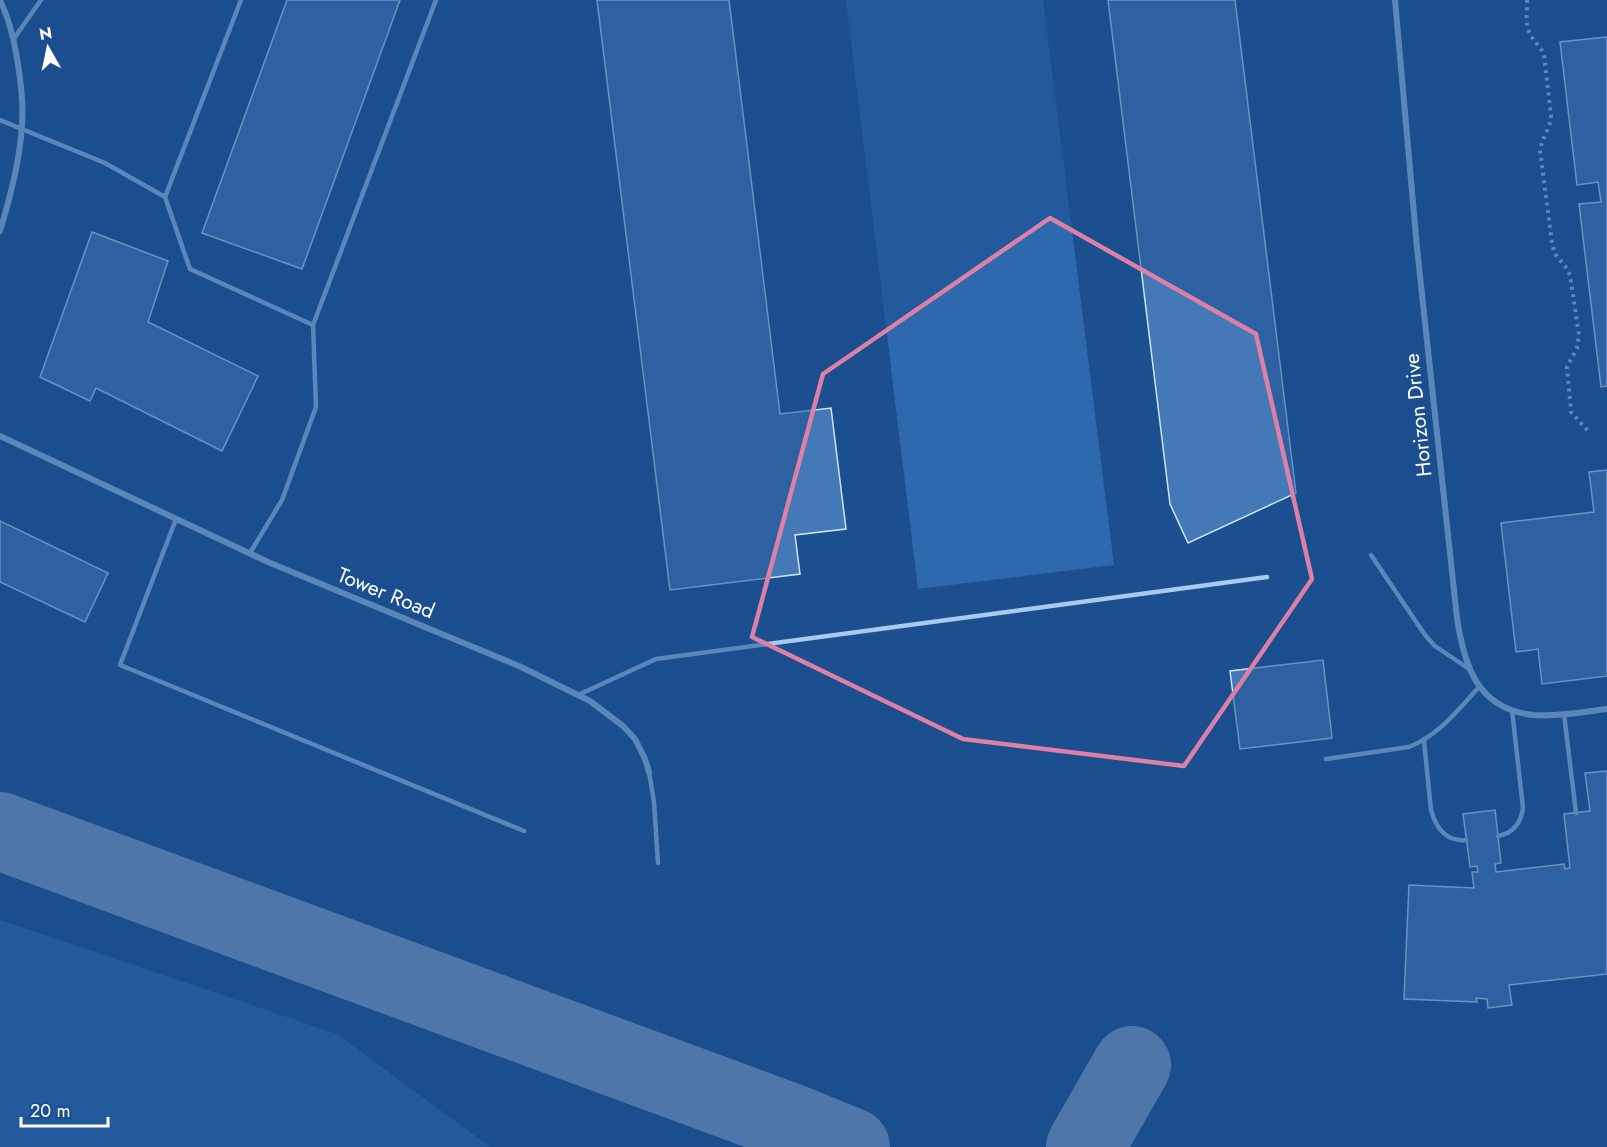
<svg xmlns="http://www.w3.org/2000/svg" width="1607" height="1147" font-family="Jost,sans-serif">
<rect width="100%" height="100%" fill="#1b4f8f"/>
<g fill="#2e69ad">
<polygon points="846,0 1043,0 1114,565 918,589"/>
<polygon points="0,920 337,1034 490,1147 0,1147"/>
</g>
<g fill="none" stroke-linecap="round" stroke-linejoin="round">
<g stroke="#8da7c7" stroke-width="78">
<polyline points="0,831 787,1121 851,1147"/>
<polyline points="1085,1147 1132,1065"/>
</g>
</g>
<g fill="#4478b7" stroke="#cfe3fa" stroke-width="1.5">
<polygon points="287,0 400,0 302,269 202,233"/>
<polygon points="597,0 729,0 780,414 831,408 846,529 795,535 800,574 670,590"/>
<polygon points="1108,0 1235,0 1296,493 1188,543 1170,504"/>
<polygon points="1607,37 1607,386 1601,387 1579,204 1601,202 1598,182 1577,185 1560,42"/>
<polygon points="92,232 168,261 148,322 258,376 222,451 96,388 90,401 40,377"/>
<polygon points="1607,470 1607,676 1542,684 1538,649 1516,652 1501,523 1594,512 1589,472"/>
<polygon points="0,521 108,573 85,622 0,582"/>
<polygon points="1323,660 1332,738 1240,749 1230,671"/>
<polygon points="1607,771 1607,974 1509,985 1512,1005 1488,1008 1487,999 1476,998 1477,1002 1404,999 1409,885 1474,888 1472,872 1478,872 1477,866 1470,867 1463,814 1495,810 1501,863 1495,864 1496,872 1564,864 1565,869 1570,868 1564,814 1590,811 1585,773"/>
</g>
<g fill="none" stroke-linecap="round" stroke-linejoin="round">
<path stroke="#a9c9ee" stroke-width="4" stroke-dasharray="3 4.5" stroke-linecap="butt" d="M1527 0C1527 11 1525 25 1530 34 1534 42 1541 47 1544 55L1551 115C1551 128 1542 137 1540 150L1552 243 1555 254 1565 266 1570 275 1579 335 1577 348 1567 367 1571 412 1589 432"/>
<g stroke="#a9c9ee" stroke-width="4.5">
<polyline points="13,40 41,0"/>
<polyline points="0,120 105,163 165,197 190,269 313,325 316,407 282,500 250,553"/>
<polyline points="165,197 241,0"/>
<polyline points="313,325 436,0"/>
<polyline points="176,519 120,665 524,831"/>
<polyline points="1371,555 1425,635 1435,646 1469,669"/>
<polyline points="578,695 656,659 1267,577"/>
<polyline points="1564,714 1576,813"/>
<path d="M1424 741 1431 810C1436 828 1446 842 1466 840"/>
<path d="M1326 759 1409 747C1439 735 1458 710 1479 687"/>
<polyline points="649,772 654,802 658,863"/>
<path d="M1498 836C1514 833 1521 823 1523 808L1512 710"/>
</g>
<g stroke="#a9c9ee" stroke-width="6">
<path d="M0 0C8 17 13 35 16 53 19 69 21 84 22 99 25 142 12 191 0 231"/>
<path d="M1395 0 1417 248 1457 618C1464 665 1477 709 1533 715 1557 717 1583 712 1607 709"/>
<polyline points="0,436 268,562 519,666 590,701 623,726 635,739 645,759 649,772"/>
</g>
</g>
<path d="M0 0H1607V1147H0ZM1050 218 1256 334 1312 579 1184 766 963 739 752 637 823 374Z" fill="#1b4f8f" fill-opacity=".55" fill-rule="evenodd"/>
<path fill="none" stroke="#dd80a5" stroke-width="4.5" stroke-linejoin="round" d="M1050 218 1256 334 1312 579 1184 766 963 739 752 637 823 374Z"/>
<g text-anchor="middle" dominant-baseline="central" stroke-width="4.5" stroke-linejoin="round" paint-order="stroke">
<g font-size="21" fill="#fff" stroke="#1b4f8f">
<text transform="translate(1418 415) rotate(-96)">Horizon Drive</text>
<text transform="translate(386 593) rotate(22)">Tower Road</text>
</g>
</g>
<g transform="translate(48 48) rotate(351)" stroke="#1b4f8f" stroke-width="4.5" paint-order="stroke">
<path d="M0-4.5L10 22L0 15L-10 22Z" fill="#ffffff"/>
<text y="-9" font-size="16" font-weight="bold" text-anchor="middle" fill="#ffffff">N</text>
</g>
<path d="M21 1117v9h87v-9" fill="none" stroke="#ffffff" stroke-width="3"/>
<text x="30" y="1117" font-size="18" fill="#ffffff" stroke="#1b4f8f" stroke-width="4.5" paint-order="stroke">20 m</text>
</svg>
